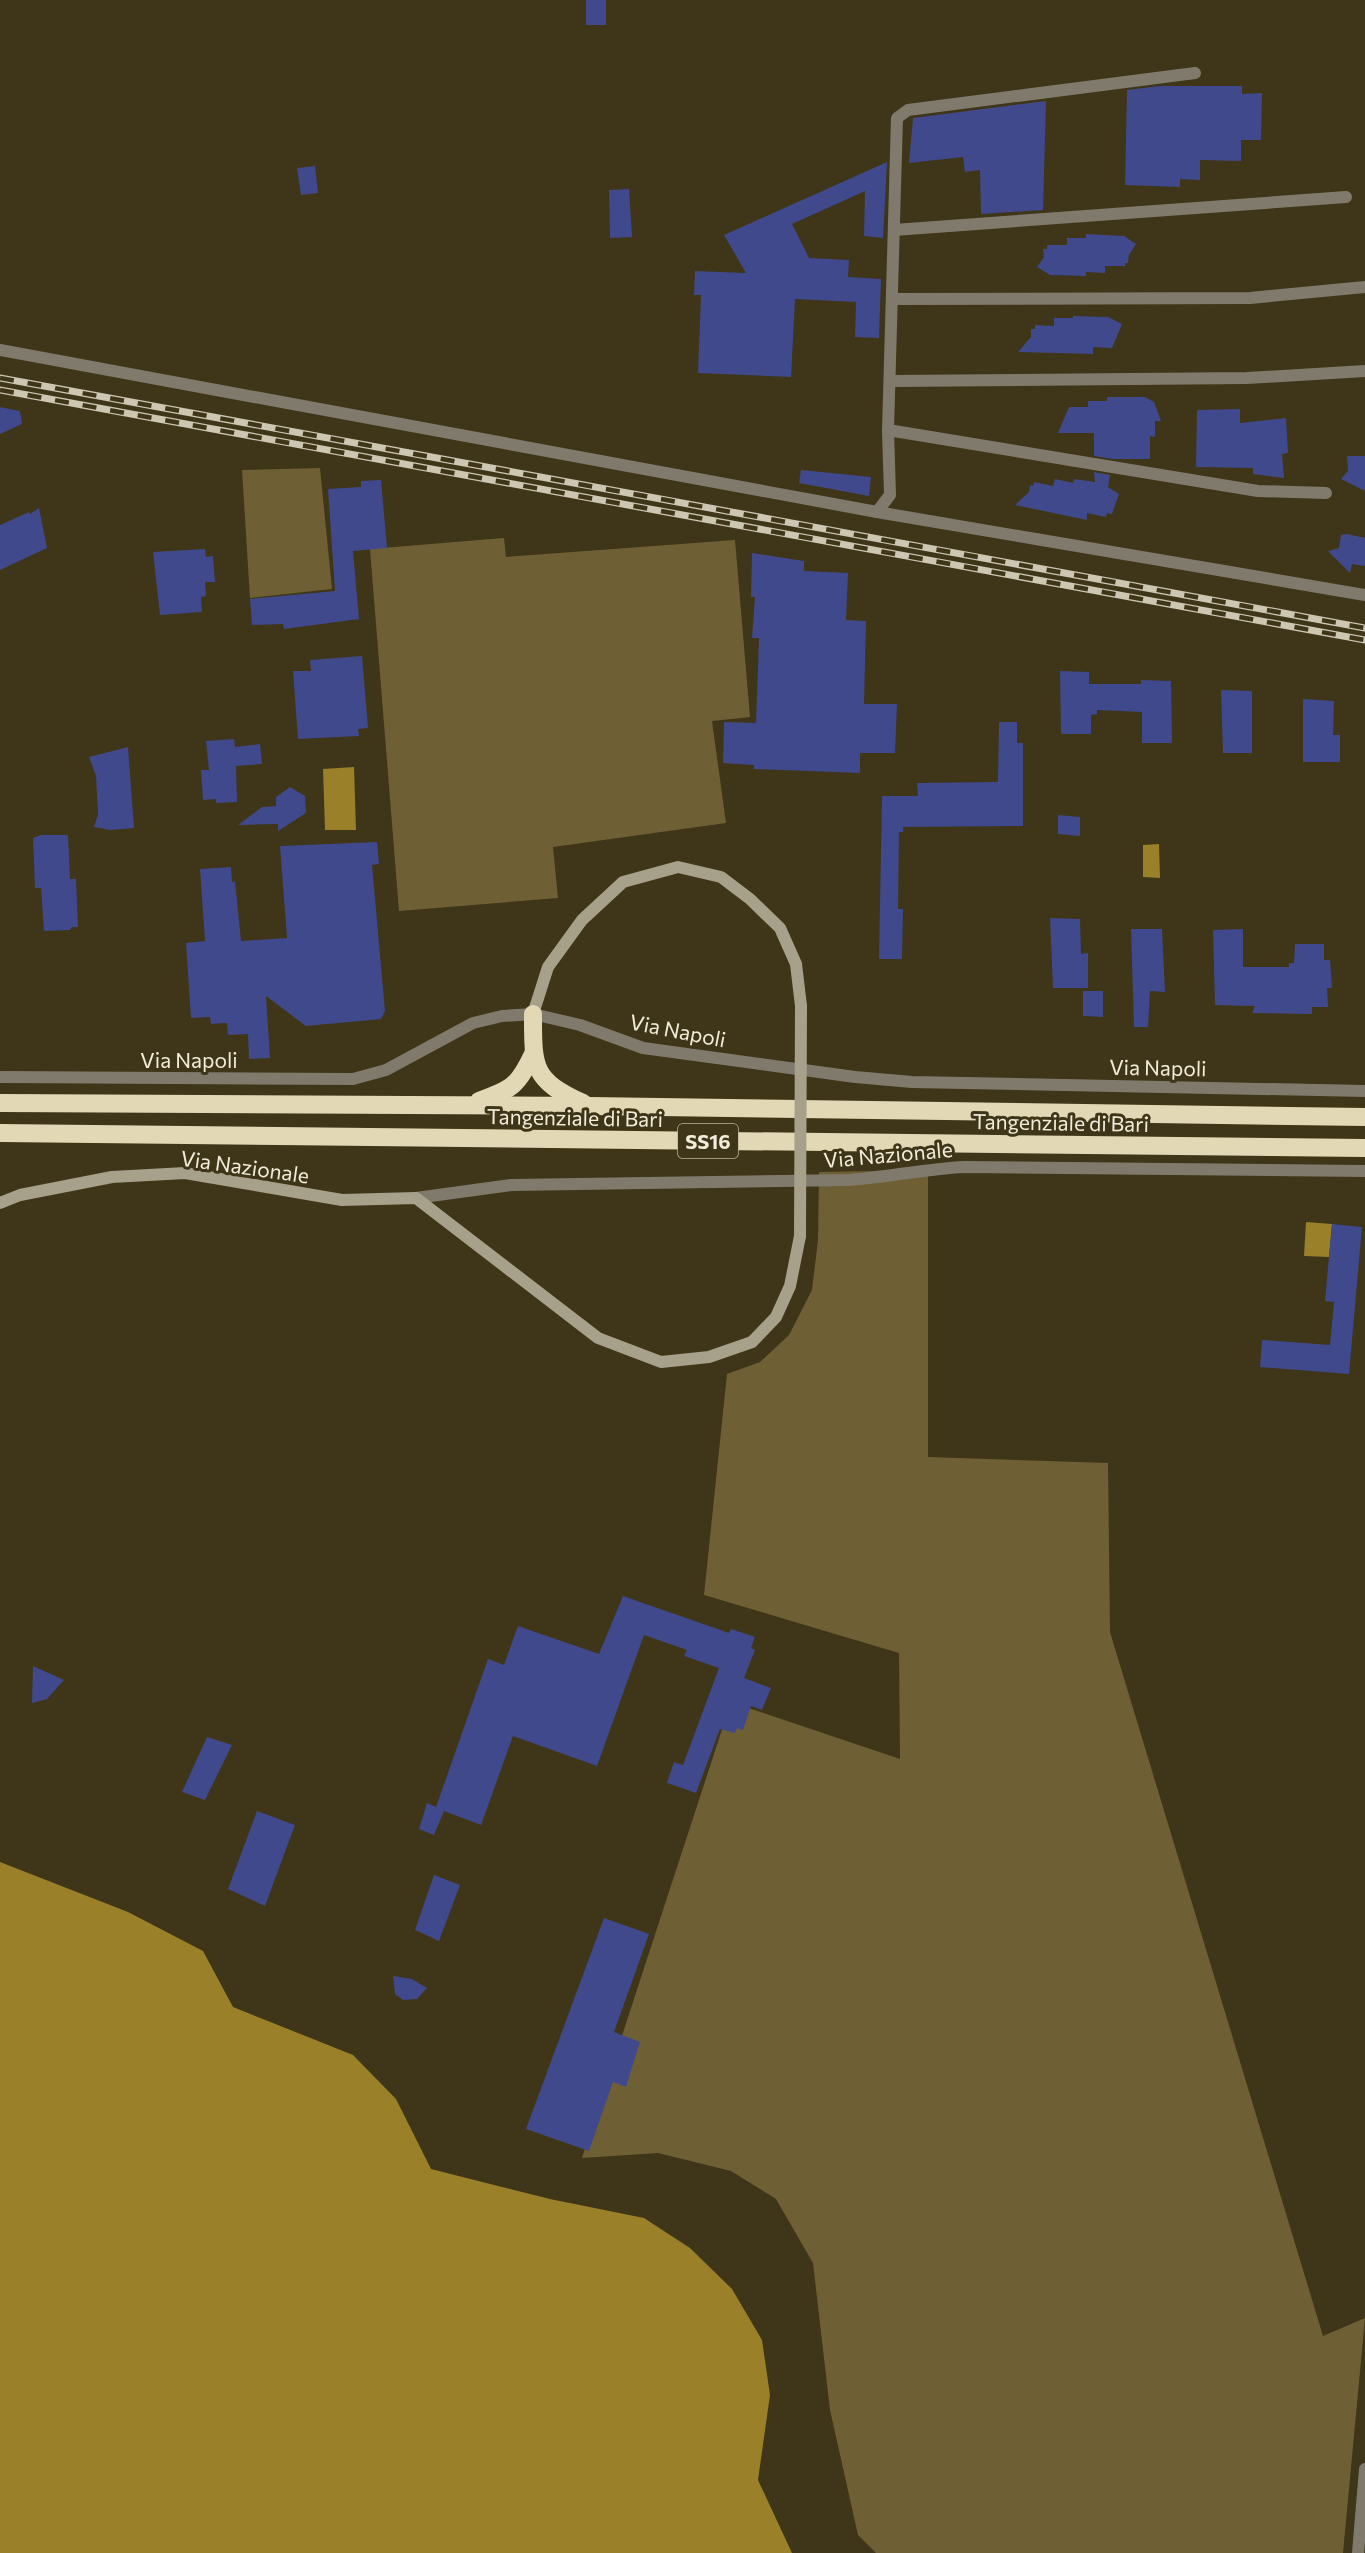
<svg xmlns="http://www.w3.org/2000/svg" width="1365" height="2553" font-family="Commissioner,sans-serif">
<rect width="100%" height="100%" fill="#3f3518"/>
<g fill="#6e6034">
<polygon points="320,468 332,589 250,598 242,470"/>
<polygon points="504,538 506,557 735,540 750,717 712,721 726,823 553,847 558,898 399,911 370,549"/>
<polygon points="928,1170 928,1457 1108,1463 1110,1632 1323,2336 1365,2318 1343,2553 876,2553 858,2535 830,2410 813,2263 776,2199 731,2171 658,2153 582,2158 731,1702 900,1759 899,1653 704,1595 727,1374 760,1362 789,1335 812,1290 818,1240 819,1172"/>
</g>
<g fill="#998029">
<polygon points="354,767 356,830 325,830 323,769"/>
<polygon points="1159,844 1160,878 1143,877 1143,845"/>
<polygon points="1306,1222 1332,1224 1329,1257 1304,1256"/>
<polygon points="0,1862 128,1912 203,1951 233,2007 353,2055 396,2099 431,2169 550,2199 644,2218 690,2248 732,2289 762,2340 770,2395 758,2480 792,2553 0,2553"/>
</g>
<g fill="#40498b">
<rect x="586" y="0" width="20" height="25"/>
<polygon points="1160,86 1242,86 1242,94 1262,93 1261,140 1241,140 1241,161 1200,160 1200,180 1180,179 1180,187 1125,185 1127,90"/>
<polygon points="1046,101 1043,210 981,214 980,170 965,172 963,157 909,163 913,118"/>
<polygon points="887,162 883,238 864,236 865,191 792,224 809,258 849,260 848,277 881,279 879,338 855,337 856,302 795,299 791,377 698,373 701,295 694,295 695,271 746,273 724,235"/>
<polygon points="315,166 318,193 301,195 297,168"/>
<polygon points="629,189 632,237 610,238 609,190"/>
<polygon points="1086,234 1124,236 1136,244 1129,255 1128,263 1125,263 1125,266 1105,266 1105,273 1086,272 1086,276 1050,275 1037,267 1044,257 1043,249 1047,249 1047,245 1067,245 1067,238 1086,238"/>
<polygon points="1073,316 1108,317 1122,324 1112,348 1093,347 1093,354 1018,352 1031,337 1031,329 1035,329 1035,325 1054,326 1054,318 1073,318"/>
<polygon points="1107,397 1145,397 1154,402 1161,421 1155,421 1155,437 1150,436 1150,459 1113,459 1094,456 1094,433 1058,433 1069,407 1088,407 1088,401 1107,401"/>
<polygon points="0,407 20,411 22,424 0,434"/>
<polygon points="1240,409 1240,423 1286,418 1288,453 1282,454 1284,478 1253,474 1253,468 1196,467 1197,410"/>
<polygon points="1347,456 1365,456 1365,491 1341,479 1348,471"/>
<polygon points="801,470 871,477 869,496 799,483"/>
<polygon points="1094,472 1110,475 1108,487 1119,494 1112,514 1107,513 1106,517 1087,513 1087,520 1015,505 1029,492 1030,485 1033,486 1034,482 1053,486 1055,479 1073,483 1074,479 1095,482"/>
<polygon points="381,480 387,548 353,551 359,619 284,629 283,624 252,625 250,599 335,591 328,489 361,487 361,481"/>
<polygon points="39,508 47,548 0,570 0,525 29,512 30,514"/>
<polygon points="1347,534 1365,538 1365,566 1352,564 1350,573 1328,551 1339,548 1341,535"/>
<polygon points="205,549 206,557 213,556 215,582 205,582 206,596 201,597 202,612 160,615 153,552"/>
<polygon points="752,553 804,561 804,571 848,573 846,620 866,621 864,704 897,704 895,753 860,753 860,773 754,769 754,765 723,763 724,722 756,723 759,638 752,638 755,597 751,597"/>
<polygon points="362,656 368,728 358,729 359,736 298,739 293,671 311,671 310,660"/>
<polygon points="1060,671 1089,672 1089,684 1141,684 1141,680 1171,681 1172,743 1142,743 1142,712 1097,710 1097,714 1091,715 1091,734 1061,734"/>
<polygon points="1221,690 1252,691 1252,753 1223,753"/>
<polygon points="1303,699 1334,701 1333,735 1340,735 1340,762 1303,762"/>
<polygon points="999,722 1017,722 1017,743 1023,743 1023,826 903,827 903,832 899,832 898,909 903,909 902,959 879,959 882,796 918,796 917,783 998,782"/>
<polygon points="234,739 235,747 260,744 262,764 236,766 237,802 216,803 216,799 203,800 201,770 209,770 206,741"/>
<polygon points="128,747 134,828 110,830 94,827 98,814 96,776 89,757"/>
<polygon points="290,787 305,796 306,813 278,831 278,824 238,825 262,807 276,806 276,797"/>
<polygon points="1058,815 1080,817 1080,836 1058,834"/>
<polygon points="41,835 68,835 70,879 76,879 78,927 72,927 70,930 44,931 41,888 35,888 33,838"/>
<polygon points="377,842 379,864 372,865 385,1011 381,1019 306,1026 266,996 270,1058 249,1059 248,1034 228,1035 227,1023 211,1024 210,1017 191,1018 186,943 205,941 200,869 231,867 232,882 235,881 241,941 287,938 280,846"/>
<polygon points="1050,918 1080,919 1081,954 1088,953 1088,988 1053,988"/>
<polygon points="1131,929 1162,929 1165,992 1150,991 1148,1027 1134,1027"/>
<polygon points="1243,929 1243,967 1289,967 1289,963 1294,963 1295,944 1324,944 1324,960 1330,960 1332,988 1327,988 1328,1007 1312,1007 1312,1014 1252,1013 1255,1006 1215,1005 1213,930"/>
<polygon points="1083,991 1103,991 1103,1017 1083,1016"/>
<polygon points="1332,1224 1362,1227 1349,1374 1260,1367 1262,1340 1330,1345 1334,1302 1325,1301"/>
<polygon points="623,1596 729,1633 731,1629 755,1637 751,1648 755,1650 744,1678 771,1688 762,1710 751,1706 743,1730 737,1728 735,1733 720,1729 696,1793 667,1783 674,1762 683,1765 719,1668 684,1656 687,1650 644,1635 597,1766 513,1736 481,1825 444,1811 434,1835 419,1829 427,1803 436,1807 488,1659 504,1665 518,1626 599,1654"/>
<polygon points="33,1666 64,1680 47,1699 32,1703"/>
<polygon points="207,1737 232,1745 205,1800 182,1792"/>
<polygon points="257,1811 295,1825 265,1906 228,1889"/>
<polygon points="434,1875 460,1885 439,1941 415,1930"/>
<polygon points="604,1918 649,1934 614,2032 640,2042 626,2087 613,2082 589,2151 526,2129"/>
<polygon points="393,1976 412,1979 427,1988 417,1999 403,2000 395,1994"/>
</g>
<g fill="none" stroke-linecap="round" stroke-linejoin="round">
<g stroke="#7f7a6c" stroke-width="12">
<polyline points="894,230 1346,197"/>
<polyline points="892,299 1250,298 1365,287"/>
<polyline points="0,350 877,512 890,495 888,430 897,118 908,110 1195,73"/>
<polyline points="890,381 1247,378 1365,371"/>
<polyline points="888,430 1258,491 1326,493"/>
<polyline points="877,512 1365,595"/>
<polyline points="0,1077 353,1079 386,1070 473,1023 502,1016 533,1014 580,1025 643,1048 855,1077 912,1082 1365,1091"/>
<path d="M416 1198 511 1185 849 1180C888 1177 925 1169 964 1167L1365 1171"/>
<polyline points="1358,2553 1365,2469"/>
</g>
<g stroke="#a7a08a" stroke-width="12">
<polyline points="533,1014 548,967 582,920 623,882 678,867 721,877 750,899 780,928 796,964 801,1006"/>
<polyline points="0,1203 20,1195 112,1177 185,1173 342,1200 416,1198 598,1338 661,1362 709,1357 752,1342 776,1317 790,1286 800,1236"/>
</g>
<g stroke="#e3d8b5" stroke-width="18">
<path d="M533 1014C533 1067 532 1080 583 1103"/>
<path d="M479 1101C512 1089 518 1086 533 1054"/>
<polyline points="0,1103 590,1106 1365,1117"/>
<polyline points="0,1133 1365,1148"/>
</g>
<defs>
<g id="rail">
<polyline points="0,378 1365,628"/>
<polyline points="0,390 1365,640"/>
</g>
</defs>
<use href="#rail" stroke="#ccc6b2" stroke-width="7"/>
<use href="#rail" stroke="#3f3518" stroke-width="4.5" stroke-dasharray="14" stroke-linecap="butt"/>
<polyline stroke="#a7a08a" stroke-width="12" points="800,1236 801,1006"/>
</g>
<g text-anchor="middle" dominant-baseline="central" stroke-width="6" stroke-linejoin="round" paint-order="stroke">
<rect fill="#3f3518" stroke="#bcb5a0" stroke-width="1.5" x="678" y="1124" width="60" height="34" rx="4.5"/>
<g font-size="20" font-weight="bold" fill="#f2ecdb">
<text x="708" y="1141">SS16</text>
</g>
<g font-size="21" fill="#f2ecdb" stroke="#3f3518">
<text transform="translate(678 1030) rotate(11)">Via Napoli</text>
<text x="189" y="1059">Via Napoli</text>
<text transform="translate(1158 1067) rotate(1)">Via Napoli</text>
<text transform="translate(575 1117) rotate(1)">Tangenziale di Bari</text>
<text transform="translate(1061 1122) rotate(1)">Tangenziale di Bari</text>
<text transform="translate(888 1154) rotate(-5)">Via Nazionale</text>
<text transform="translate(245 1166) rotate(8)">Via Nazionale</text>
</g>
</g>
</svg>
